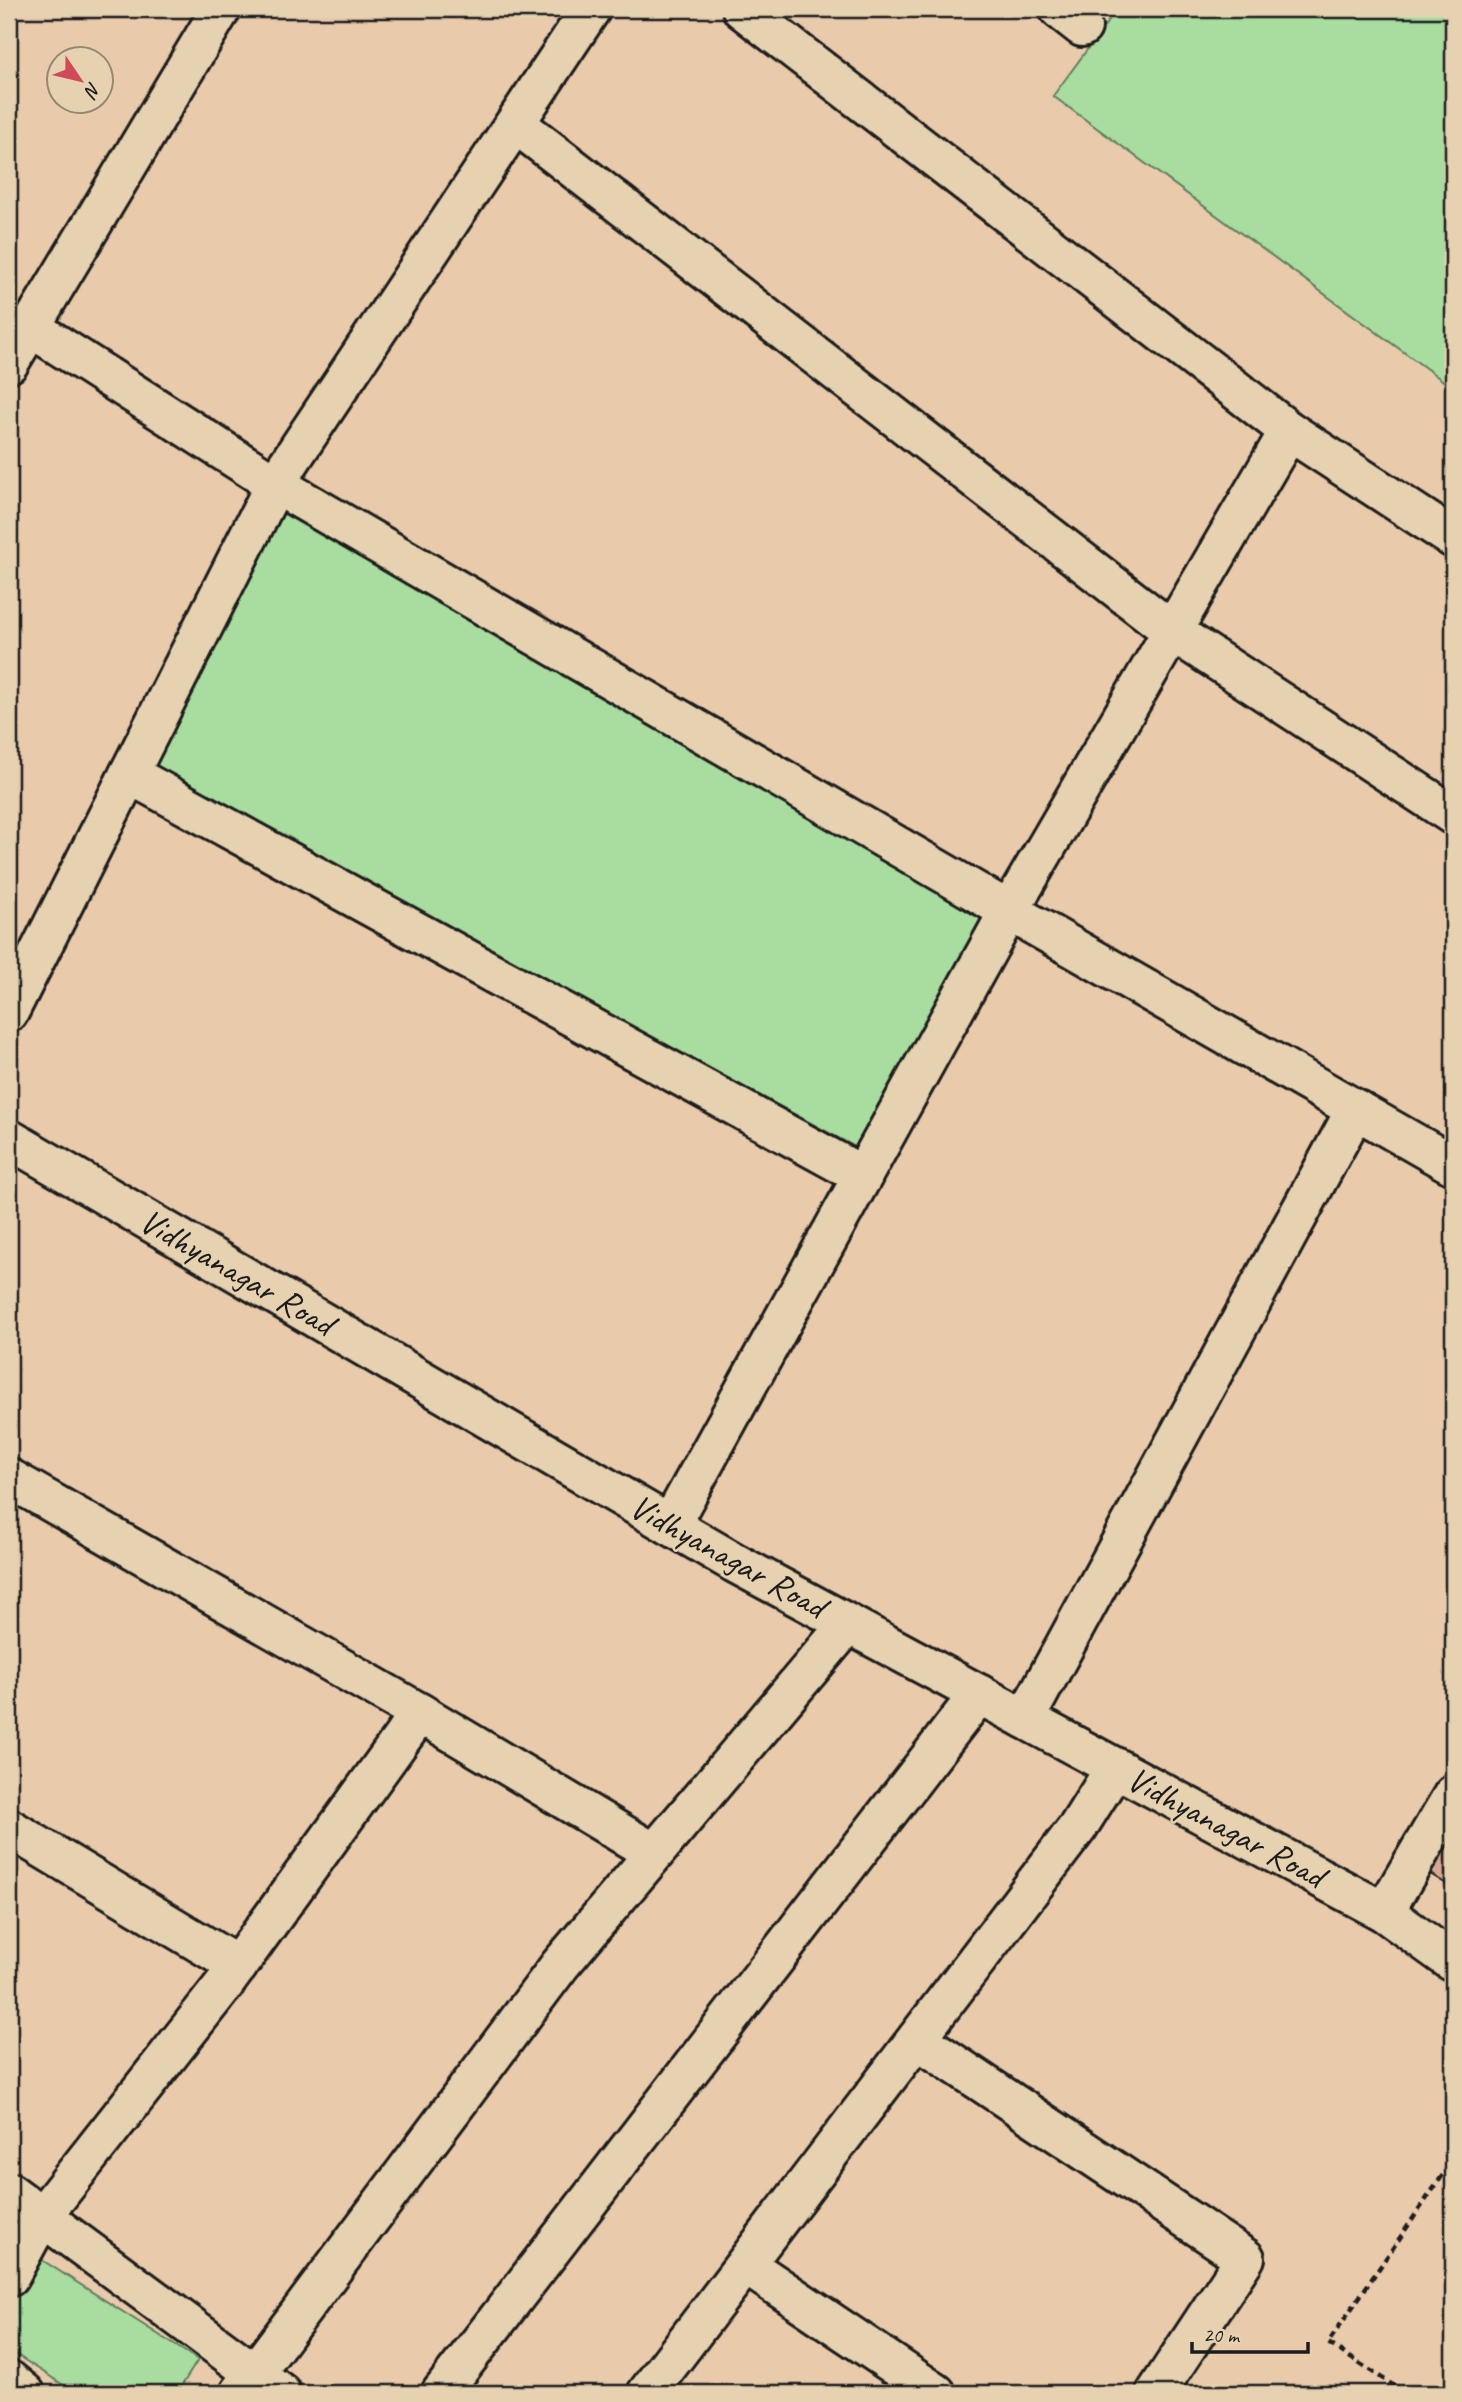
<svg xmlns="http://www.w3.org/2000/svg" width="1462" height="2402" font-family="Caveat,sans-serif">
<rect width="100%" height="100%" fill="#e9cbac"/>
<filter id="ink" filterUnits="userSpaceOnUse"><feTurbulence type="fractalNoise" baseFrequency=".0143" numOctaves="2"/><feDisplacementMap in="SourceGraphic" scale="14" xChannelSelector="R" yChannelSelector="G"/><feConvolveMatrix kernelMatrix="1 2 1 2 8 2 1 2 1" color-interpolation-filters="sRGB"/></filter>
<g filter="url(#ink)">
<g fill="#a9dd9f" stroke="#627c5e" stroke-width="2">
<polygon points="1117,9 1453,9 1453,388 1053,96"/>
<polygon points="282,513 990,915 857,1148 151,767"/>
<polygon points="39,2258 198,2360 177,2393 76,2393 9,2350 9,2305"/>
</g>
<polygon fill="#d7a793" stroke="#1c1c1c" stroke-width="2" points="1453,1830 1453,1888 1427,1872"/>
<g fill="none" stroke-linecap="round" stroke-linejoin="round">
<defs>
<g id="minor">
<polyline points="742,9 1289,431 1453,538"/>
<polyline points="1059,9 1082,27"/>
<polyline points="516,124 1172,631 1453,815"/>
<polyline points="30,327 275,484 1009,911 1453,1165"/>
<polyline points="9,363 221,9"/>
<polyline points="129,774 863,1176"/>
<polyline points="9,1012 275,484 591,9"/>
<polyline points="9,1478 420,1713 654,1853"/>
<polyline points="670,1525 1009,911 1289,431"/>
<polyline points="1025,1719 1356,1109"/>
<polyline points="9,1828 238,1966"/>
<polyline points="917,2039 1245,2258 1156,2393"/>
<polyline points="9,2192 281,2393"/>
<polyline points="746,2265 936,2393"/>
<polyline points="9,2277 42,2216 223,1986 420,1713"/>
<polyline points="9,2380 25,2393"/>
<polyline points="240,2393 560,1965 848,1624"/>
<polyline points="441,2393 979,1694"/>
<polyline points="647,2393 1078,1827 1115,1768"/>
</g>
<g id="tertiary">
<polyline points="9,1139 735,1563 1384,1912 1453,1962"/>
<polyline points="1384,1912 1453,1795"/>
</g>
</defs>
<use href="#minor" stroke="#1c1c1c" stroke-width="44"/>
<use href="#tertiary" stroke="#1c1c1c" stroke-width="44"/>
<polyline stroke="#1c1c1c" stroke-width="4.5" stroke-dasharray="7 5" stroke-linecap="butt" points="1405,2393 1328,2343 1453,2160"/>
<use href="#minor" stroke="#e6d2b0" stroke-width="38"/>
<use href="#tertiary" stroke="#e6d2b0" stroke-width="38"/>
</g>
</g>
<g text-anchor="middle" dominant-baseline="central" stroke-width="5" stroke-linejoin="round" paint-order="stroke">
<g font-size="35" fill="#1c1c1c" stroke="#e6d2b0">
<text transform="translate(237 1272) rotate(30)">Vidhyanagar Road</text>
<text transform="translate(728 1556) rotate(29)">Vidhyanagar Road</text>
<text transform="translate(1226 1827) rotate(28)">Vidhyanagar Road</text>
</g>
</g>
<rect width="1462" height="2402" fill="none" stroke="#e6d2b0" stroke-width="35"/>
<rect x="18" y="18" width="1427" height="2367" fill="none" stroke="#1c1c1c" stroke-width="2.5" filter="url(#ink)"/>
<g transform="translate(80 80) rotate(125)"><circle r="33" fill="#e6d2b0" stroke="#958975" stroke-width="2"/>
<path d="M0-5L12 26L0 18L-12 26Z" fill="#d1495b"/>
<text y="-10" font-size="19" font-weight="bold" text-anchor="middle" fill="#1c1c1c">N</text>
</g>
<path d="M1192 2342v10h116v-10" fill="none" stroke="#1c1c1c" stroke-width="3.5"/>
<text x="1203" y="2342" font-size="21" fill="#1c1c1c" stroke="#e6d2b0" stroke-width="5" paint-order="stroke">20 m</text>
</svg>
